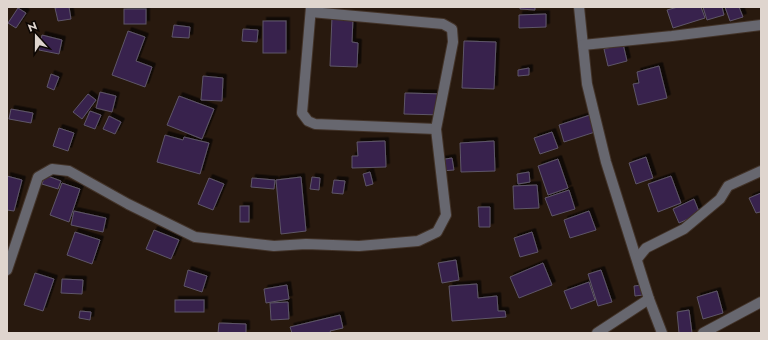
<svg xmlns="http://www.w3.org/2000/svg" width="768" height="340" font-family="Jost,sans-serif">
<defs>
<filter id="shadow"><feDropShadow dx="3.5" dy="-3.5" stdDeviation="0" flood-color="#0009"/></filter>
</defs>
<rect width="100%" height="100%" fill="#28190e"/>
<g fill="#38214e" stroke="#5e5668" filter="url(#shadow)">
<polygon points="61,7 69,7 71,19 58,21 55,8"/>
<polygon points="520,7 535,7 535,10 520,9"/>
<polygon points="678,7 701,7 705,18 673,28 667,10"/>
<polygon points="703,7 722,7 724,15 707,20"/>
<polygon points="725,7 739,7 743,17 730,21"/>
<polygon points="18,8 26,13 16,28 8,23"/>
<rect x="124" y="9" width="22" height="15"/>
<polygon points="546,14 546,27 519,28 519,15"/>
<polygon points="332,17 353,17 352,42 358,43 357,67 330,66"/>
<rect x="263" y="21" width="23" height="32"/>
<polygon points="174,25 190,27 189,38 172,37"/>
<polygon points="243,29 258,30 257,42 242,41"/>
<polygon points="128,31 145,37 136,61 152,67 145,87 112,75"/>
<polygon points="42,35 62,40 59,54 39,50"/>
<polygon points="464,41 496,42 494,89 462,88"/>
<polygon points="623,44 627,61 608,66 604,49"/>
<polygon points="659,66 667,98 638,105 633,84 639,83 637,72"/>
<polygon points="529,68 529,75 518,76 518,70"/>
<polygon points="51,74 59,77 54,90 47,87"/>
<polygon points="203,76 223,78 222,101 201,100"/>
<polygon points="100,92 116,96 112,112 96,108"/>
<polygon points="405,93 443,94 442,115 404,114"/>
<polygon points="88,94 96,100 82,119 73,112"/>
<polygon points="179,96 214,109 202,139 167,125"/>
<polygon points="11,109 33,113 31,123 9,119"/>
<polygon points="90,111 101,115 95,129 84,125"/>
<polygon points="590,115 595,132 564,142 559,125"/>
<polygon points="109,116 121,122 115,134 103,129"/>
<polygon points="59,128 74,133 68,151 53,146"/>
<polygon points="552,132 558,148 540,154 534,138"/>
<polygon points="165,135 183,140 184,137 209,143 200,174 157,162"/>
<polygon points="385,141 386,167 352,168 352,156 358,156 357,142"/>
<polygon points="494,141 495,171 461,172 460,143"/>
<polygon points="646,157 653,178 636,184 629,163"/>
<polygon points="452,158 454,170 440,171 439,160"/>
<polygon points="558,159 568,188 548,195 538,166"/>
<polygon points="370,172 373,184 366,186 363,174"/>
<polygon points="529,172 530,182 518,184 517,174"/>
<polygon points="45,175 61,181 58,189 42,184"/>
<polygon points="7,176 22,180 14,211 7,210"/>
<polygon points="671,176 681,203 658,212 648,184"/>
<polygon points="301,177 306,231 281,234 276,180"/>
<polygon points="312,177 320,178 319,190 310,189"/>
<polygon points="209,178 224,184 213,210 198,204"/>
<polygon points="252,178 275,180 274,189 251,187"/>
<polygon points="334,180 345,181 343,194 332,193"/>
<polygon points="62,183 80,189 69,222 50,215"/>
<polygon points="537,185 539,208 514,209 513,186"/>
<polygon points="569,190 575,209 552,216 545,198"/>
<polygon points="761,193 761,214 760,212 756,213 749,198"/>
<polygon points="694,199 700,214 679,223 673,209"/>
<rect x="240" y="206" width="9" height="16"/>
<polygon points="478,207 490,207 490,227 479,227"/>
<polygon points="74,211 106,218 103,232 71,225"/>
<polygon points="589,211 596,230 570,238 564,220"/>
<polygon points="154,230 179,240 171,259 146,249"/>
<polygon points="75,232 100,240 92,264 67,255"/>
<polygon points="532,232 538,252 520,257 514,238"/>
<polygon points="456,260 459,280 442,283 438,263"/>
<polygon points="543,263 552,285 519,298 510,277"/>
<polygon points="188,270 207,276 202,292 184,286"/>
<polygon points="601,270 612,302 598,306 588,274"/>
<polygon points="35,273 54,279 43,311 24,305"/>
<polygon points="62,279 83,280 82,294 61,293"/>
<polygon points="589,282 595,300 571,309 564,291"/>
<polygon points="477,284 478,298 497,296 498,311 505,311 506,317 452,321 449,286"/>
<polygon points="287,285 289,299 266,303 264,289"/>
<polygon points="642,285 643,295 635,296 634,286"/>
<polygon points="717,291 723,313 703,319 697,297"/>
<rect x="175" y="300" width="29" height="12"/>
<polygon points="288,302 289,319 271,320 270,303"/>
<polygon points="689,310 692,333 679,333 677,312"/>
<polygon points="80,311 91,312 90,320 79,318"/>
<polygon points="340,315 343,328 330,331 331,333 292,333 290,327"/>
<polygon points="219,323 246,324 246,333 218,333"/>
</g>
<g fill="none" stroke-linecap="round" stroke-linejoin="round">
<defs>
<g id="minor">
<polyline points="311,7 302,113 308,121 315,124 436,129"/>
<polyline points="579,7 587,84 606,162 649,299 662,333"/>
<polyline points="583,45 672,36 761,25"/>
<polyline points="637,259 646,248 684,229 720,199 728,186 761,171"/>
<polyline points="7,270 38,177 52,169 69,171 128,204 195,237 274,246 306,244 359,246 418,241 437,232 446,215 436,129 453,42 452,29 443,24 311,12"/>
<polyline points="597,333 649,299"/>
<polyline points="703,333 761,302"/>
</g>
</defs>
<use href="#minor" stroke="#423329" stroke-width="12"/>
<use href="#minor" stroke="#67676f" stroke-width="10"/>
</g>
<rect width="768" height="340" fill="none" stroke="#dfd5ce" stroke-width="16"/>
<g transform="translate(36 36) rotate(339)" stroke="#0c0603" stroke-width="3" paint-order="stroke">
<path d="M0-3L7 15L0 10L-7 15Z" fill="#dfd5ce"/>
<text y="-6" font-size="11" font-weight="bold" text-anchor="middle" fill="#dfd5ce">N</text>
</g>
</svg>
